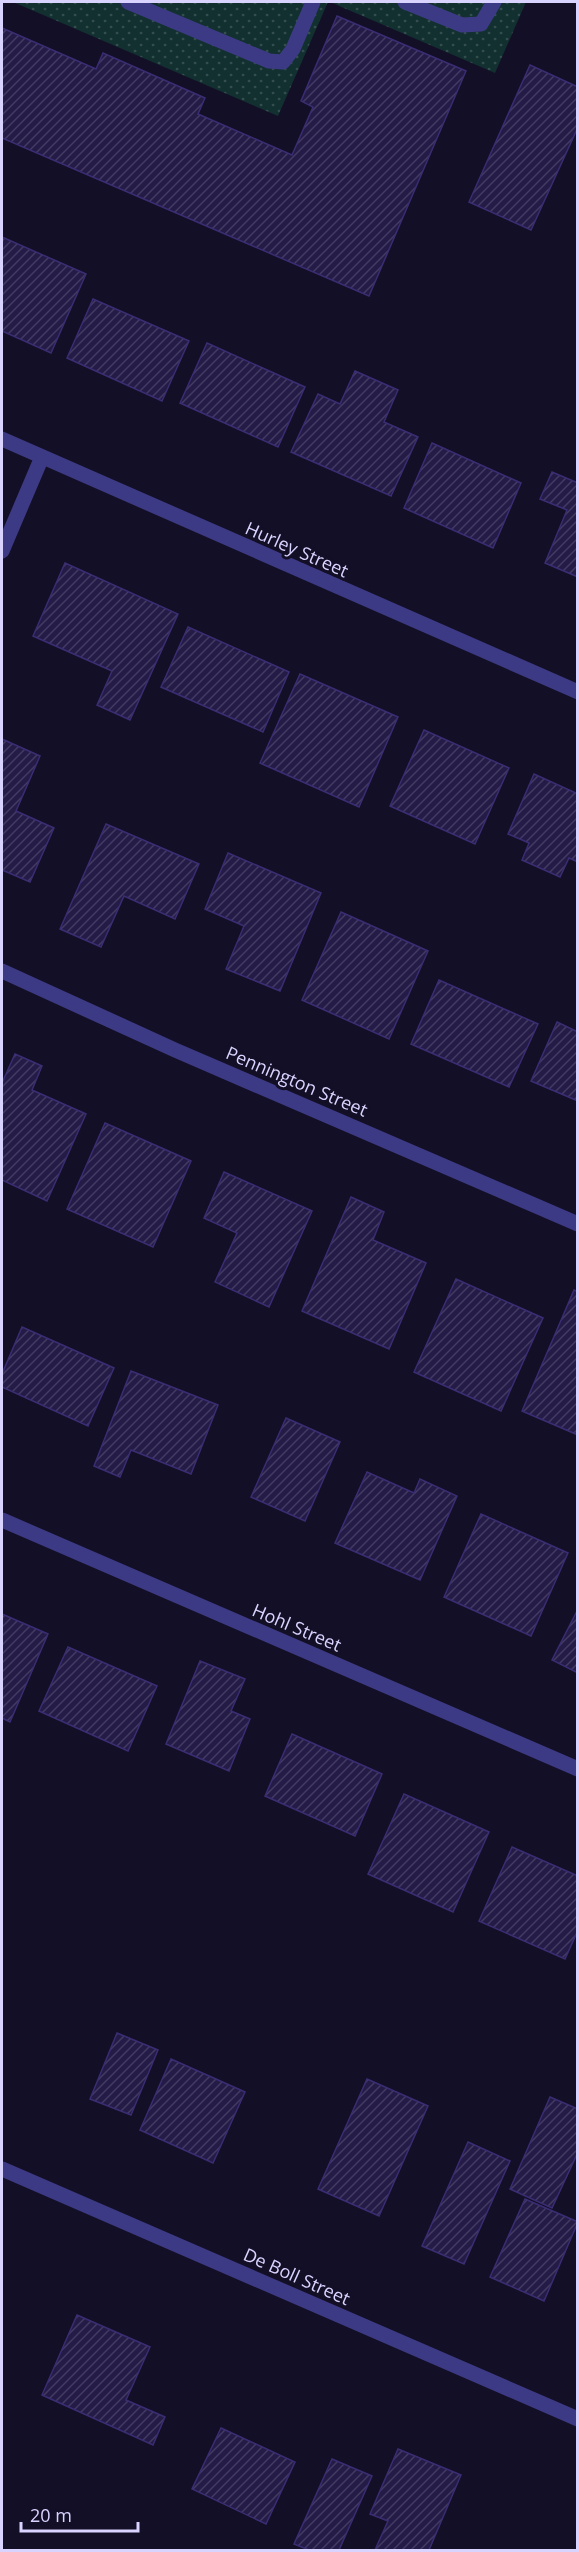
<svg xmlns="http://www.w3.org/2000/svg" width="579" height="2552" font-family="'Open Sans',sans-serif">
<defs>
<pattern id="grass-dots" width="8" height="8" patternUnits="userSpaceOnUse" patternTransform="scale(1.5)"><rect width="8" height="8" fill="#12302f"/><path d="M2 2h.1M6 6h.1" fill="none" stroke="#344d4e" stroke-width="1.8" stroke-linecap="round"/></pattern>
<pattern id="building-hatch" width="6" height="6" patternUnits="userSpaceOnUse" patternTransform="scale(1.5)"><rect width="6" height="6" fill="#241b47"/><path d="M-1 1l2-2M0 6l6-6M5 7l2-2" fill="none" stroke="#433b63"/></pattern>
</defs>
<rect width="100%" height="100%" fill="#130f26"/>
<g fill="url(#grass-dots)">
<polygon points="13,2 328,2 278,116"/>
<polygon points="330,2 526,2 495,73"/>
</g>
<g fill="url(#building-hatch)" stroke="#3b2d73" stroke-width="1.5">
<polygon points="337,16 466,71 369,296 2,138 2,28 96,69 103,53 205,98 198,114 292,155 313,107 301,101"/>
<polygon points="530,65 578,87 578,127 531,230 469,202"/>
<polygon points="2,237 86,274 51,353 2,331"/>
<polygon points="93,299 189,341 162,401 67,358"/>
<polygon points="207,343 305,387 278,447 180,403"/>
<polygon points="355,371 398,390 384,422 418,437 391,496 291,452 318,394 340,404"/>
<polygon points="432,443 521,483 493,548 404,508"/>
<polygon points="552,472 578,483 578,577 545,563 567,510 540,499"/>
<polygon points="65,563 178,614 130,720 97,705 112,671 33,636"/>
<polygon points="188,627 289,672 263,732 161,687"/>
<polygon points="300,674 398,717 359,807 260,763"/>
<polygon points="424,730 509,768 475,844 390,806"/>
<polygon points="2,739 40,756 16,811 54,828 30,882 2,870"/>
<polygon points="534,774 578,794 578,862 569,858 560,877 522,860 529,843 508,834"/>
<polygon points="106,824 199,864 175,919 124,896 101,947 60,929"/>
<polygon points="228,853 321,893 280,991 226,969 244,926 205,909"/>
<polygon points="341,912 428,951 389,1039 302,1000"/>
<polygon points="439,980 538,1024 509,1087 411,1044"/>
<polygon points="557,1022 578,1032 578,1101 531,1081"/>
<polygon points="15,1054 42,1066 32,1090 86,1114 47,1201 2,1180 2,1083"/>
<polygon points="105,1123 191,1161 153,1247 67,1209"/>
<polygon points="224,1172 312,1211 269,1307 215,1282 237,1233 204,1218"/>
<polygon points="351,1197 384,1212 373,1240 426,1263 389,1349 302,1311"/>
<polygon points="456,1279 543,1318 501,1411 414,1372"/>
<polygon points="574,1290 578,1292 578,1435 522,1411"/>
<polygon points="22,1327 114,1368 88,1426 2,1387 2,1374"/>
<polygon points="131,1371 218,1405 191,1474 131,1450 120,1477 94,1466"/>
<polygon points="286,1418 340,1442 305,1521 251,1497"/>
<polygon points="367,1472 414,1493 420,1479 457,1496 420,1580 335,1543"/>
<polygon points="481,1514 568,1553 531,1636 444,1597"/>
<polygon points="578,1609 578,1673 552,1660"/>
<polygon points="2,1614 48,1634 10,1722 2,1718"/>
<polygon points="68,1647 157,1686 128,1751 39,1711"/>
<polygon points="200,1661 245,1679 231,1711 250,1719 229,1771 166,1744"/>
<polygon points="292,1734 382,1774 355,1836 265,1796"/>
<polygon points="404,1794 489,1832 453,1912 368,1874"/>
<polygon points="512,1847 578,1876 578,1930 565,1959 479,1921"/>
<polygon points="117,2033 158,2050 131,2115 90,2099"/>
<polygon points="171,2059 245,2092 213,2163 140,2130"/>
<polygon points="367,2079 428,2106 379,2216 318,2189"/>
<polygon points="550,2097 578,2109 578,2152 552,2208 510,2189"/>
<polygon points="468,2142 510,2161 464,2264 422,2246"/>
<polygon points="525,2199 578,2222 544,2301 490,2277"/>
<polygon points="77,2315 150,2347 126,2400 165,2417 153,2445 42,2395"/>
<polygon points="221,2428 295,2462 266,2524 192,2489"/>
<polygon points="398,2449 461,2475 429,2550 375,2550 388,2521 370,2514"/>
<polygon points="332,2459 372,2476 339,2550 309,2550 294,2544"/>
</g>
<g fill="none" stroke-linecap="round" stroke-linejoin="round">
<g stroke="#3d3a85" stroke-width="15">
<polyline points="128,2 269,61 283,62 293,49 313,2"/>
<polyline points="405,2 462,25 481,24 494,2"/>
</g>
<g stroke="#3d3a85" stroke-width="15">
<polyline points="2,439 578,692"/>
<polyline points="2,551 42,457"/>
<polyline points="2,971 175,1050 578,1224"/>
<polyline points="2,1520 578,1769"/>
<polyline points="2,2169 578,2419"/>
</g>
</g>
<g text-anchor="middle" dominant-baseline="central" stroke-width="6" stroke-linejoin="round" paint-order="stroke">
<g font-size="18" fill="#d9d4ff" stroke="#130f26">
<text transform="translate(297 549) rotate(24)">Hurley Street</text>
<text transform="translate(297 1081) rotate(23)">Pennington Street</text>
<text transform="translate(297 1627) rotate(23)">Hohl Street</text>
<text transform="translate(297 2276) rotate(24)">De Boll Street</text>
</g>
</g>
<rect width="579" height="2552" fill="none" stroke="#d9d4ff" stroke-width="6"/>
<path d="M21 2522v9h117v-9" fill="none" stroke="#d9d4ff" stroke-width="3"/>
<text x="30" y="2522" font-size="18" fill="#d9d4ff" stroke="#130f26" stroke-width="4.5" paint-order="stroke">20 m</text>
</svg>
